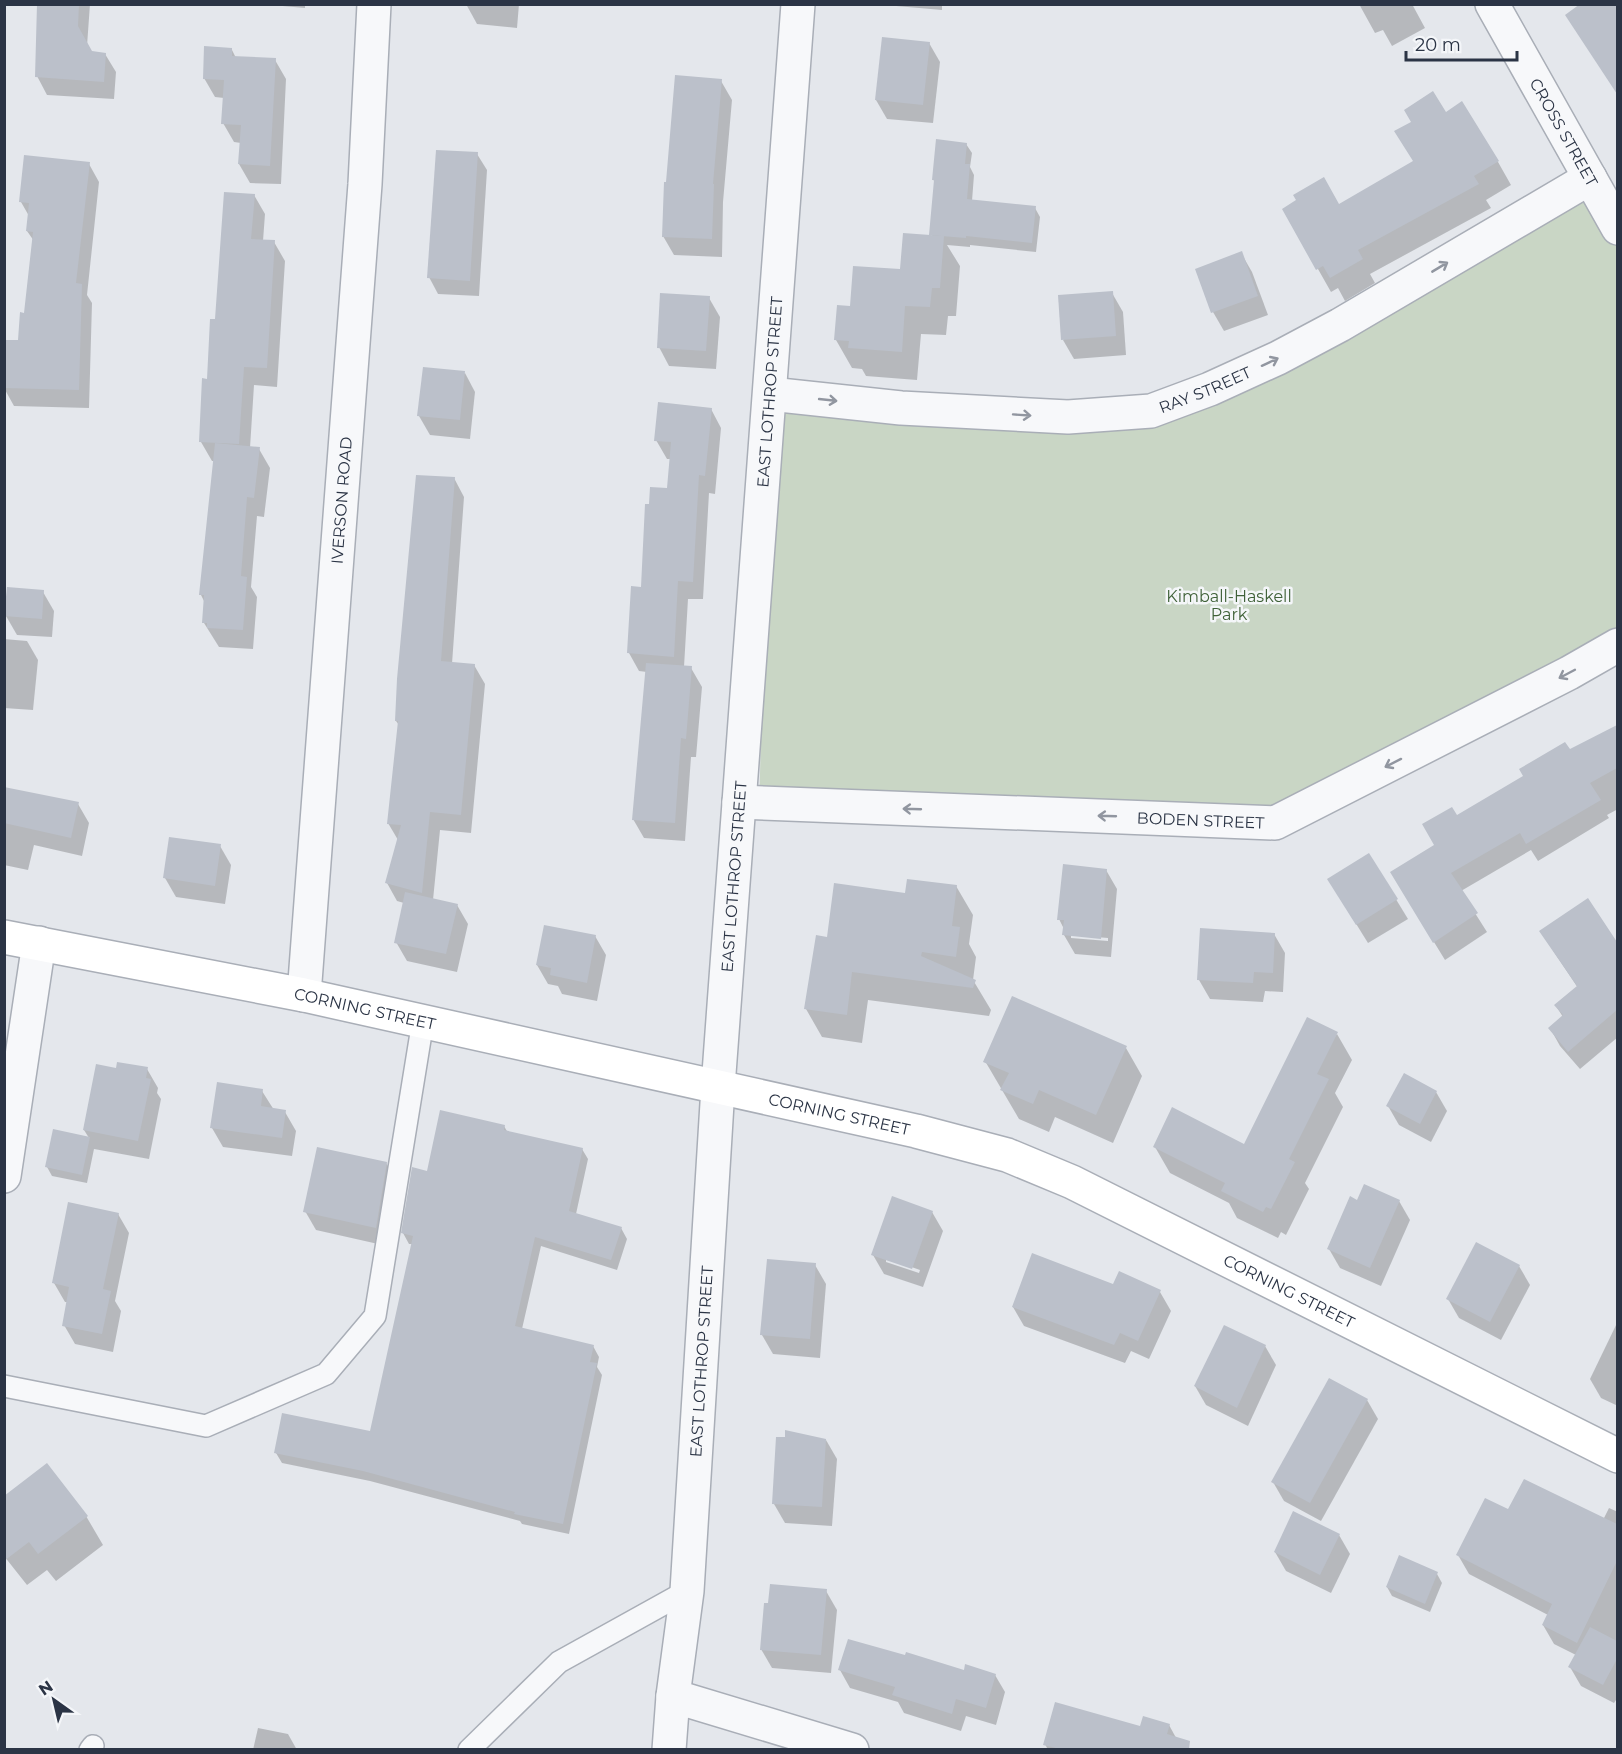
<svg xmlns="http://www.w3.org/2000/svg" width="1622" height="1754" font-family="Montserrat,sans-serif">
<rect width="100%" height="100%" fill="#e4e7ec"/>
<polygon fill="#c9d6c5" points="1590,178 1617,228 1617,654 1275,823 759,812 770,394 1068,417 1210,389"/>
<g fill="#0003" fill-rule="evenodd">
<polygon points="46,4 90,4 87,46 91,52 105,54 116,72 114,99 47,95 37,76"/>
<polygon points="260,4 305,4 305,8"/>
<polygon points="466,4 519,4 517,28 477,24"/>
<polygon points="894,4 942,4 942,10 896,6"/>
<polygon points="1359,4 1412,4 1425,28 1392,46 1383,30 1375,33"/>
<polygon points="1612,4 1618,13 1618,82 1612,85"/>
<polygon points="929,43 940,62 933,123 887,119 876,100"/>
<polygon points="232,50 236,58 275,60 286,79 281,184 250,183 239,164 241,143 234,142 223,123 224,98 215,97 204,78"/>
<polygon points="721,81 732,100 723,202 722,257 674,255 663,236"/>
<polygon points="1445,114 1498,162 1511,185 1486,200 1491,208 1370,274 1375,283 1345,301 1338,288 1331,292 1284,209 1338,206 1414,162"/>
<polygon points="966,144 972,153 970,167 974,175 972,201 1035,208 1040,217 1036,252 970,245 970,247 947,245 960,266 956,316 948,316 946,335 921,334 917,380 866,376 862,369 852,368 836,340 851,307 901,271 932,237 935,183 933,179"/>
<polygon points="477,154 487,170 479,296 438,294 429,277"/>
<polygon points="89,164 99,182 87,295 92,303 89,408 14,406 4,388 4,369 19,342 25,315 34,241 27,231 29,216 21,202"/>
<polygon points="254,195 265,214 263,241 274,242 285,261 277,387 254,385 250,448 259,449 270,468 264,517 257,516 251,587 257,597 253,649 219,647 204,623 205,603 201,595 214,461 212,461 201,442 216,320"/>
<polygon points="1241,253 1252,272 1268,315 1224,331 1213,312"/>
<polygon points="1112,293 1123,312 1126,355 1074,359 1063,340"/>
<polygon points="709,298 720,317 716,369 669,366 659,347"/>
<polygon points="465,373 475,392 470,439 430,435 419,416"/>
<polygon points="711,409 721,428 715,494 709,493 703,599 688,599 684,667 691,668 702,687 696,757 691,757 685,841 644,838 633,819 647,672 639,671 629,653 642,589 650,505 669,490 671,459 667,459 656,440"/>
<polygon points="454,478 464,497 452,664 474,665 485,684 471,833 440,830 433,900 457,905 468,924 457,972 407,961 396,942 404,903 397,901 387,883 398,840 388,823 399,725 396,721"/>
<polygon points="43,592 54,611 52,637 17,635 6,616"/>
<polygon points="4,639 27,641 38,660 33,710 4,708"/>
<polygon points="1618,726 1618,809 1607,815 1609,818 1538,861 1531,850 1461,891 1487,932 1445,960 1402,890 1456,817 1569,751"/>
<polygon points="4,789 78,804 89,823 82,856 34,845 28,870 4,865"/>
<polygon points="220,846 231,865 225,904 176,897 165,878"/>
<polygon points="1369,855 1408,919 1368,943 1340,898"/>
<path d="M1106 870 1117 889 1111 957 1075 954 1064 935V929L1059 919ZM1071 935 1108 938V941L1071 938Z"/>
<polygon points="956,886 973,915 969,944 976,957 973,980 991,1010 989,1016 868,1000 862,1043 822,1037 806,1009 829,938 906,894"/>
<polygon points="1587,900 1618,945 1618,1037 1580,1069 1560,1046 1550,1028 1563,1017 1556,1006 1578,988 1552,949"/>
<polygon points="1274,934 1285,953 1283,992 1265,991 1263,1002 1210,999 1199,980"/>
<polygon points="595,936 606,955 597,1001 562,994 558,986 548,984 537,965"/>
<polygon points="1337,1034 1352,1060 1335,1093 1343,1107 1305,1183 1309,1189 1286,1235 1281,1232 1278,1238 1237,1218 1229,1203 1170,1173 1155,1147 1245,1146"/>
<polygon points="1126,1048 1142,1076 1113,1143 1055,1117 1049,1132 1019,1119 985,1061"/>
<polygon points="147,1069 158,1088 157,1093 161,1099 149,1159 94,1149 87,1183 52,1176 47,1167 89,1138 84,1130 117,1070"/>
<polygon points="262,1091 274,1110 285,1112 296,1131 292,1156 223,1147 212,1128"/>
<polygon points="1436,1092 1447,1111 1431,1142 1399,1125 1388,1106"/>
<polygon points="504,1126 508,1133 582,1149 588,1159 576,1214 621,1228 627,1239 617,1270 541,1246 522,1329 593,1346 599,1357 597,1367 602,1375 569,1534 522,1524 520,1521 370,1481 282,1463 276,1453 371,1432 412,1244 409,1244 403,1233 428,1172"/>
<polygon points="386,1163 397,1182 387,1246 316,1230 305,1211"/>
<polygon points="1399,1201 1410,1220 1381,1286 1340,1268 1329,1249"/>
<path d="M932 1212 943 1231 923 1287 884 1274 873 1255ZM886 1258 920 1270 919 1273 886 1262Z"/>
<polygon points="118,1214 129,1233 115,1301 121,1311 113,1352 75,1344 64,1325 68,1302 65,1302 54,1283"/>
<polygon points="815,1265 826,1284 820,1358 773,1354 762,1335"/>
<polygon points="1519,1266 1530,1285 1501,1340 1459,1318 1448,1299"/>
<polygon points="1120,1273 1160,1292 1171,1311 1149,1359 1131,1351 1125,1363 1024,1326 1013,1307 1114,1286"/>
<polygon points="1618,1321 1618,1406 1601,1398 1590,1379"/>
<polygon points="1265,1346 1276,1365 1248,1426 1206,1405 1195,1386"/>
<polygon points="1367,1400 1378,1419 1321,1521 1284,1501 1273,1482"/>
<polygon points="826,1440 837,1459 832,1526 785,1523 774,1504"/>
<polygon points="47,1465 86,1516 103,1545 56,1581 47,1570 27,1585 4,1556"/>
<polygon points="1609,1508 1618,1512 1618,1697 1614,1703 1581,1686 1570,1667 1576,1655 1554,1644 1543,1625 1548,1615 1469,1574 1458,1555 1509,1511 1604,1518"/>
<polygon points="1339,1535 1350,1554 1331,1593 1286,1571 1275,1552"/>
<polygon points="1437,1574 1442,1583 1430,1612 1392,1596 1387,1587"/>
<polygon points="826,1591 837,1610 831,1673 772,1668 761,1649"/>
<polygon points="840,1670 965,1672 995,1675 1005,1692 996,1725 966,1716 961,1731 904,1713 898,1702 850,1688"/>
<polygon points="1144,1718 1169,1725 1180,1745 1178,1750 1134,1750"/>
<polygon points="258,1728 288,1734 297,1750 253,1750"/>
<polygon points="1125,1740 1122,1750 1048,1750 1045,1744"/>
</g>
<g fill="#bbc0ca">
<polygon points="37,4 79,4 78,26 92,51 106,53 104,82 35,77"/>
<polygon points="1580,4 1617,4 1617,94 1565,15"/>
<polygon points="882,37 930,42 923,105 875,100"/>
<polygon points="204,46 232,48 232,56 276,58 270,166 238,164 241,125 221,124 224,80 203,79"/>
<polygon points="675,75 722,79 713,184 714,184 712,239 662,237 664,182 666,182"/>
<polygon points="1433,91 1446,112 1462,101 1499,161 1474,176 1479,184 1358,250 1363,259 1330,278 1323,266 1316,270 1282,209 1296,200 1293,195 1324,177 1339,204 1413,161 1394,131 1411,122 1404,110"/>
<polygon points="936,139 967,143 965,164 970,164 967,199 1036,206 1032,243 966,236 966,238 929,235 934,180 932,180"/>
<polygon points="436,150 478,152 470,281 427,278"/>
<polygon points="24,155 90,162 76,283 82,284 79,390 4,388 4,340 18,340 20,312 24,313 33,232 26,231 29,203 19,202"/>
<polygon points="224,192 255,194 251,239 275,240 267,368 244,367 239,444 199,442 202,378 207,379 210,319 215,319"/>
<polygon points="903,233 944,236 940,288 932,288 930,307 905,306 902,352 848,348 849,341 834,340 837,305 850,306 853,266 900,269"/>
<polygon points="1242,251 1258,296 1211,313 1195,269"/>
<polygon points="1113,291 1116,336 1061,340 1058,295"/>
<polygon points="660,293 710,296 706,351 657,348"/>
<polygon points="423,367 465,371 460,420 417,416"/>
<polygon points="658,402 712,408 705,476 699,475 693,582 678,581 674,657 627,653 631,586 641,587 645,504 649,504 650,487 667,488 671,442 654,441"/>
<polygon points="215,443 260,447 254,498 247,497 241,576 247,577 243,630 207,628 207,623 202,623 204,595 199,595"/>
<polygon points="416,475 455,477 441,661 475,664 461,815 430,812 422,893 385,883 401,825 387,824 398,721 395,721 397,679"/>
<polygon points="7,587 44,590 42,619 4,616"/>
<polygon points="646,663 692,666 686,739 681,738 675,823 632,820"/>
<polygon points="1617,725 1617,768 1590,783 1601,800 1526,844 1520,833 1451,873 1478,913 1433,943 1390,872 1434,845 1422,824 1452,807 1457,815 1523,776 1519,769 1565,742 1570,749"/>
<polygon points="4,787 79,802 71,838 4,823"/>
<polygon points="169,837 221,844 215,886 163,878"/>
<polygon points="1369,853 1398,899 1356,925 1327,879"/>
<polygon points="1063,864 1107,869 1101,939 1062,935 1064,920 1057,920"/>
<polygon points="907,879 957,885 952,926 960,927 956,957 922,952 921,956 976,980 973,988 852,972 847,1015 804,1009 816,935 827,937 834,883 905,893"/>
<polygon points="405,892 458,904 446,954 394,943"/>
<polygon points="1588,898 1617,942 1617,1010 1568,1052 1548,1028 1563,1015 1554,1005 1577,986 1539,931"/>
<polygon points="544,925 596,935 587,983 550,975 551,968 536,965"/>
<polygon points="1200,928 1275,933 1273,973 1254,972 1253,983 1197,980"/>
<polygon points="1012,996 1127,1046 1096,1115 1039,1090 1033,1104 1000,1090 1009,1073 983,1062"/>
<polygon points="1307,1017 1338,1032 1317,1074 1329,1079 1289,1159 1295,1162 1271,1209 1266,1207 1263,1212 1221,1191 1225,1183 1153,1147 1172,1107 1244,1144"/>
<polygon points="117,1062 148,1067 146,1078 151,1079 138,1141 83,1130 96,1064 116,1068"/>
<polygon points="1404,1073 1437,1091 1420,1124 1386,1106"/>
<polygon points="217,1082 263,1089 261,1106 286,1110 282,1138 210,1128"/>
<polygon points="440,1110 505,1125 504,1130 583,1148 569,1211 622,1227 611,1260 535,1237 515,1326 594,1345 590,1362 597,1363 563,1524 514,1514 515,1512 363,1471 274,1453 282,1413 370,1431 413,1236 401,1233 412,1167 427,1171"/>
<polygon points="53,1129 90,1137 82,1175 45,1167"/>
<polygon points="317,1147 387,1162 376,1228 303,1212"/>
<polygon points="1364,1184 1400,1200 1370,1268 1327,1249 1350,1196 1357,1200"/>
<polygon points="892,1196 933,1211 912,1269 871,1255"/>
<polygon points="68,1202 119,1213 103,1289 111,1291 102,1334 62,1326 69,1287 52,1283"/>
<polygon points="1476,1242 1520,1265 1490,1322 1446,1299"/>
<polygon points="1032,1253 1113,1284 1119,1271 1161,1290 1138,1341 1120,1333 1114,1345 1012,1307"/>
<polygon points="767,1259 816,1263 810,1339 760,1335"/>
<polygon points="1224,1325 1266,1345 1237,1408 1194,1386"/>
<polygon points="1329,1378 1368,1399 1310,1503 1271,1482"/>
<polygon points="785,1430 826,1439 822,1507 772,1504 776,1437 785,1437"/>
<polygon points="47,1463 88,1516 38,1554 29,1542 4,1561 4,1496"/>
<polygon points="1524,1479 1617,1524 1617,1561 1577,1643 1542,1625 1552,1604 1456,1555 1485,1498 1508,1509"/>
<polygon points="1293,1511 1340,1534 1320,1575 1274,1552"/>
<polygon points="1399,1555 1438,1572 1425,1604 1386,1587"/>
<polygon points="770,1584 827,1589 821,1655 760,1650 764,1603 768,1603"/>
<polygon points="1590,1627 1617,1641 1617,1659 1603,1685 1568,1667"/>
<polygon points="848,1639 905,1655 906,1652 964,1670 965,1664 996,1674 986,1708 956,1699 952,1714 892,1695 895,1687 838,1670"/>
<polygon points="1055,1702 1140,1726 1143,1716 1170,1724 1167,1734 1190,1741 1189,1749 1060,1749 1043,1745"/>
</g>
<g fill="none" stroke-linecap="round" stroke-linejoin="round">
<defs>
<g id="lane">
<polyline points="4,1386 206,1426 326,1374 375,1316 423,1021"/>
<polyline points="90,1750 93,1746"/>
<polyline points="469,1750 559,1662 687,1591"/>
</g>
<g id="street">
<path id="s1" d="M1492 4 1618 228"/>
<path id="s2" d="M770 394 901 408 1068 417 1151 411 1210 389 1278 358 1340 325 1590 178"/>
<path id="s3" d="M739 802 1275 823 1569 673 1618 645"/>
<path id="s4" d="M304 995 365 184 374 4"/>
<polyline points="4,1176 39,943"/>
<polyline points="673,1696 852,1750"/>
<path id="s5" d="M669 1750 673 1696 687 1591 718 1087 798 4"/>
</g>
<g id="secondary">
<path id="s6" d="M4 937 304 995 916 1131 1007 1155 1072 1182 1618 1456"/>
</g>
</defs>
<use href="#lane" stroke="#a9aeb7" stroke-width="24"/>
<use href="#street" stroke="#a9aeb7" stroke-width="36"/>
<use href="#secondary" stroke="#a9aeb7" stroke-width="36"/>
<use href="#lane" stroke="#f7f8fa" stroke-width="21"/>
<use href="#street" stroke="#f7f8fa" stroke-width="33"/>
<use href="#secondary" stroke="#fff" stroke-width="33"/>
</g>
<defs><path id="oneway-shaft" d="M-6 0H5M1.5-3L5.5 0L1.5 3" fill="none" stroke-width="1.6" stroke-linecap="round" stroke-linejoin="round" transform="scale(1.5)"/></defs>
<g stroke="#9196a0">
<use href="#oneway-shaft" transform="translate(1440 267) rotate(-31)"/>
<use href="#oneway-shaft" transform="translate(1270 362) rotate(-25)"/>
<use href="#oneway-shaft" transform="translate(828 400) rotate(6)"/>
<use href="#oneway-shaft" transform="translate(1022 415) rotate(4)"/>
<use href="#oneway-shaft" transform="translate(1567 674) rotate(152)"/>
<use href="#oneway-shaft" transform="translate(1393 763) rotate(153)"/>
<use href="#oneway-shaft" transform="translate(912 809) rotate(-178)"/>
<use href="#oneway-shaft" transform="translate(1107 816) rotate(-178)"/>
</g>
<g text-anchor="middle" dominant-baseline="central" stroke-width="5" stroke-linejoin="round" paint-order="stroke">
<g font-size="16" fill="#2b3445" stroke="#f4f6f9">
<text stroke="none"><textPath href="#s1" startOffset="147">CROSS STREET</textPath></text>
<text stroke="none"><textPath href="#s2" startOffset="440">RAY STREET</textPath></text>
<text stroke="none"><textPath href="#s5" startOffset="1362">EAST LOTHROP STREET</textPath></text>
<text stroke="none"><textPath href="#s4" startOffset="496">IVERSON ROAD</textPath></text>
<text stroke="none"><textPath href="#s3" startOffset="462">BODEN STREET</textPath></text>
<text stroke="none"><textPath href="#s5" startOffset="876">EAST LOTHROP STREET</textPath></text>
<text stroke="none"><textPath href="#s6" startOffset="368">CORNING STREET</textPath></text>
<text stroke="none"><textPath href="#s6" startOffset="854">CORNING STREET</textPath></text>
<text stroke="none"><textPath href="#s6" startOffset="1340">CORNING STREET</textPath></text>
<text stroke="none"><textPath href="#s5" startOffset="390">EAST LOTHROP STREET</textPath></text>
</g>
<g font-size="16" fill="#3f6138" stroke="#f4f6f9">
<text x="1229" y="596">Kimball-Haskell<tspan x="1229" dy="18">Park</tspan></text>
</g>
</g>
<rect width="1622" height="1754" fill="none" stroke="#2b3445" stroke-width="12"/>
<g transform="translate(54 1700) rotate(326)" stroke="#f4f6f9" stroke-width="4.5" paint-order="stroke">
<path d="M0-4.5L10 22L0 15L-10 22Z" fill="#2b3445"/>
<text y="-9" font-size="16" font-weight="bold" text-anchor="middle" fill="#2b3445">N</text>
</g>
<path d="M1406 51v9h111v-9" fill="none" stroke="#2b3445" stroke-width="3"/>
<text x="1415" y="51" font-size="18" fill="#2b3445" stroke="#f4f6f9" stroke-width="4.5" paint-order="stroke">20 m</text>
</svg>
